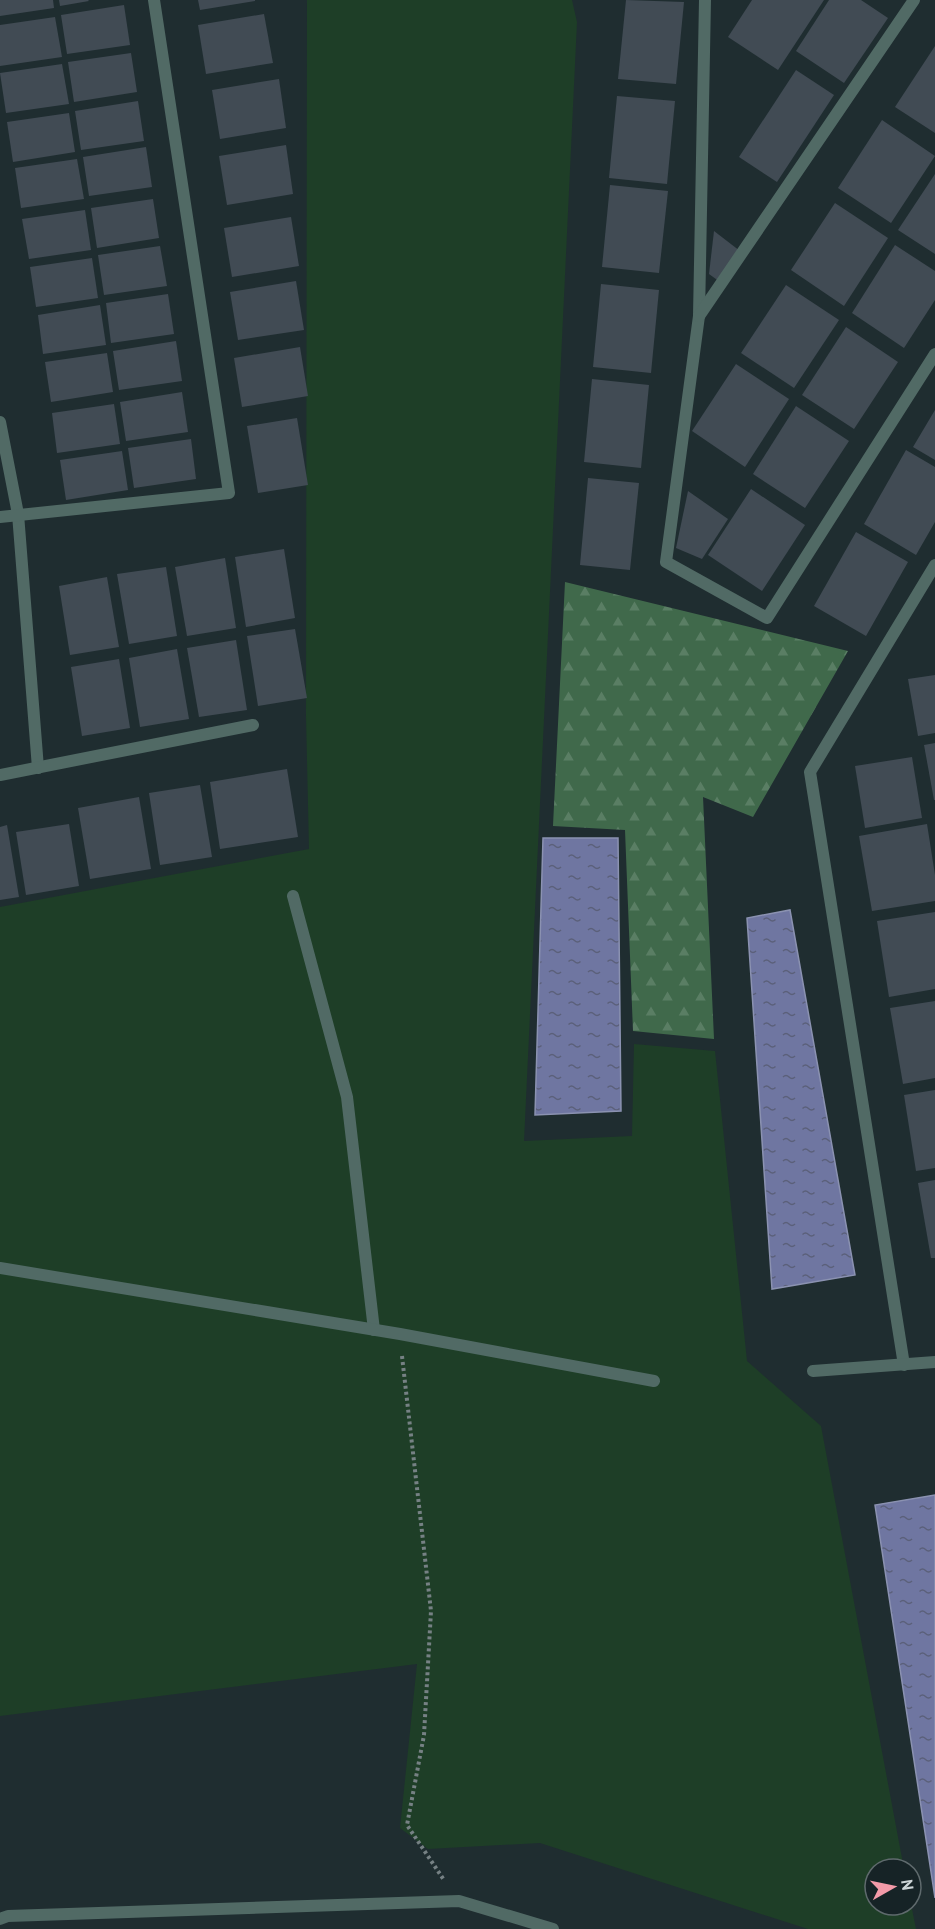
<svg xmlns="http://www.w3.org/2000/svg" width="935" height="1929" font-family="'PT Sans',sans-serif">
<defs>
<pattern id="forest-firs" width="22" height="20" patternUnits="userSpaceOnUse" patternTransform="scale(1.5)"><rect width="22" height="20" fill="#40694b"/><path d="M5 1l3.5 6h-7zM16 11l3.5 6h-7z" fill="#5a7e64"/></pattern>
<pattern id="water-ripples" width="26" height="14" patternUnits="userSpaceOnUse" patternTransform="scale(1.5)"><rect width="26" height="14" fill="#6f76a1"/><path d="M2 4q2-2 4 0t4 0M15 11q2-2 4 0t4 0" fill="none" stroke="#5b607a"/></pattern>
</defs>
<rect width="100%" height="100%" fill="#1f2d30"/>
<polygon fill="url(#forest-firs)" points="565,582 848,651 753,817 703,797 714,1039 633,1031 625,830 553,826"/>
<polygon fill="#1e3e27" points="307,0 572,0 577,22 524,1141 632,1136 634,1044 715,1051 747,1361 821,1426 904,1869 875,1869 875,1905 911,1904 916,1929 808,1929 540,1843 428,1849 400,1828 417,1664 0,1716 0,907 309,849 306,716"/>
<g fill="url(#water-ripples)" stroke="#8b92b1" stroke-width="1.5">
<polygon points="543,838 618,838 621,1111 535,1115"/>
<polygon points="790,910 855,1275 772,1289 747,918"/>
<polygon points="935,1495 935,1898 875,1505"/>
</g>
<g fill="#414b54">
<polygon points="0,0 53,0 54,8 0,16"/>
<polygon points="59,0 88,0 89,1 60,6"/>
<polygon points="198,0 255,0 255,1 200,10"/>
<polygon points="626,0 684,2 676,84 618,79"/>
<polygon points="752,0 824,0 778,70 728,37"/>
<polygon points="829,0 861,0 888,18 844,83 796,51"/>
<polygon points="124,5 130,45 67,54 61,15"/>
<polygon points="264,14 273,63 206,74 198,25"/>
<polygon points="55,17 62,57 0,66 0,25"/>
<polygon points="935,46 935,133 895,107"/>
<polygon points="131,53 137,92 74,102 68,62"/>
<polygon points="62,64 69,104 6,113 0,73"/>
<polygon points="796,70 834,95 777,182 739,157"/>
<polygon points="279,79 286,128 220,139 212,90"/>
<polygon points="617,96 675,101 667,184 609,178"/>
<polygon points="138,101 144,141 81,150 75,111"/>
<polygon points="69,113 75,152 13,162 7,122"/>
<polygon points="882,120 935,156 891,223 838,188"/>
<polygon points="286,145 293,194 227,205 219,156"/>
<polygon points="146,147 152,187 89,196 83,157"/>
<polygon points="77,159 84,199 21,208 15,168"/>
<polygon points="935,174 935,254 898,230"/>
<polygon points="610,185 668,191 659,273 602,267"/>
<polygon points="153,199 159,238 97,248 91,208"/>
<polygon points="835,203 888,238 844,306 791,270"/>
<polygon points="85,210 91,250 29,259 22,219"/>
<polygon points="291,217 299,266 232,277 224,228"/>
<polygon points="714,231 740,251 720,282 709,274"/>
<polygon points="895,245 935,271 935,300 904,348 852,313"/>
<polygon points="160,246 167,286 104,295 98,255"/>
<polygon points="92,258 98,298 36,307 30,267"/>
<polygon points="296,281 304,330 238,340 230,292"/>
<polygon points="601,284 659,290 651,373 593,367"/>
<polygon points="786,285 839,320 794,388 741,353"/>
<polygon points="168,294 174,334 111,343 106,303"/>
<polygon points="100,305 106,345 43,354 38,315"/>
<polygon points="846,327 898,362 854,429 802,395"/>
<polygon points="176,341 182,381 119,390 113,351"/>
<polygon points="300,347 308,396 242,407 234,358"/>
<polygon points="107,353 113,392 51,402 45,362"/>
<polygon points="736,364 789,399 745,467 692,431"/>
<polygon points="592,379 649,385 641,468 584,462"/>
<polygon points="182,392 188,432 126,441 120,402"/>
<polygon points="114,404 120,444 57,453 52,413"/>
<polygon points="796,406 849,441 805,508 753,474"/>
<polygon points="935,410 935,460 913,447"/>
<polygon points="297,418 308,485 258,493 247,426"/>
<polygon points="191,439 196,479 134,488 128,448"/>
<polygon points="906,450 935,467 935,522 916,555 864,524"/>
<polygon points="122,451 128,490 66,500 60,460"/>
<polygon points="588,478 639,483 630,570 580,565"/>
<polygon points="751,489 805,525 762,591 708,555"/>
<polygon points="688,491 728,519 702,559 676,548"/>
<polygon points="856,532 908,562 866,636 814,606"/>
<polygon points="284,549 295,618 246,627 235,557"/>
<polygon points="225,558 236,628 187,636 175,567"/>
<polygon points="166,567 177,636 129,644 117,574"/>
<polygon points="107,577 119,647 70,655 59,586"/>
<polygon points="295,629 307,698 258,706 247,636"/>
<polygon points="236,640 247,710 199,717 187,648"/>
<polygon points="177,649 189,719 140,727 129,658"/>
<polygon points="119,659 130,728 82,736 71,667"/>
<polygon points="935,675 935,733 918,736 908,679"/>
<polygon points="935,743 935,800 934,800 924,745"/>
<polygon points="912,757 922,818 865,828 855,766"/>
<polygon points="287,769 298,837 220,849 210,782"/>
<polygon points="200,785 212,857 160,865 149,793"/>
<polygon points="139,797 151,869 90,879 78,808"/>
<polygon points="69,824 79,886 26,895 16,832"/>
<polygon points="927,824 935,875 935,901 872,911 859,836"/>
<polygon points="7,825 19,897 0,900 0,827"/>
<polygon points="935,912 935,989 889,997 877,921"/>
<polygon points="935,1001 935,1078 903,1084 890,1008"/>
<polygon points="935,1090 935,1168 916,1171 904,1095"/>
<polygon points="935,1180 935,1258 931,1258 918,1183"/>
</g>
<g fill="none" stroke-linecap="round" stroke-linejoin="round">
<polyline stroke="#768184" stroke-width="4" stroke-dasharray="3 3" stroke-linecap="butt" points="402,1356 431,1611 424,1735 407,1825 444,1880"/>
<g stroke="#516a65" stroke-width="12">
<polyline points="705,0 699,316 666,562 767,618 935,354"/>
<polyline points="699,316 914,0"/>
<polyline points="0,422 18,514 38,768"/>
<polyline points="0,517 229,493 154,0"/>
<polyline points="0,775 253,725"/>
<polyline points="293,896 347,1097 374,1330"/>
<polyline points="0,1268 400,1334 654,1381"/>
<polyline points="904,1365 810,772 935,565"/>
<polyline points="813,1371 935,1362"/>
<polyline points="0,1919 8,1916 459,1901 553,1929"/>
</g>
</g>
<g transform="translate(893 1887) rotate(81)"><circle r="28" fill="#162326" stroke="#5f6a6d" stroke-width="1.5"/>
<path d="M0-4.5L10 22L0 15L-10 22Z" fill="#f39aa8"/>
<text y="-9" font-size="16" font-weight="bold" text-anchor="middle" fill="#cdd5d7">N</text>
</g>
</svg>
